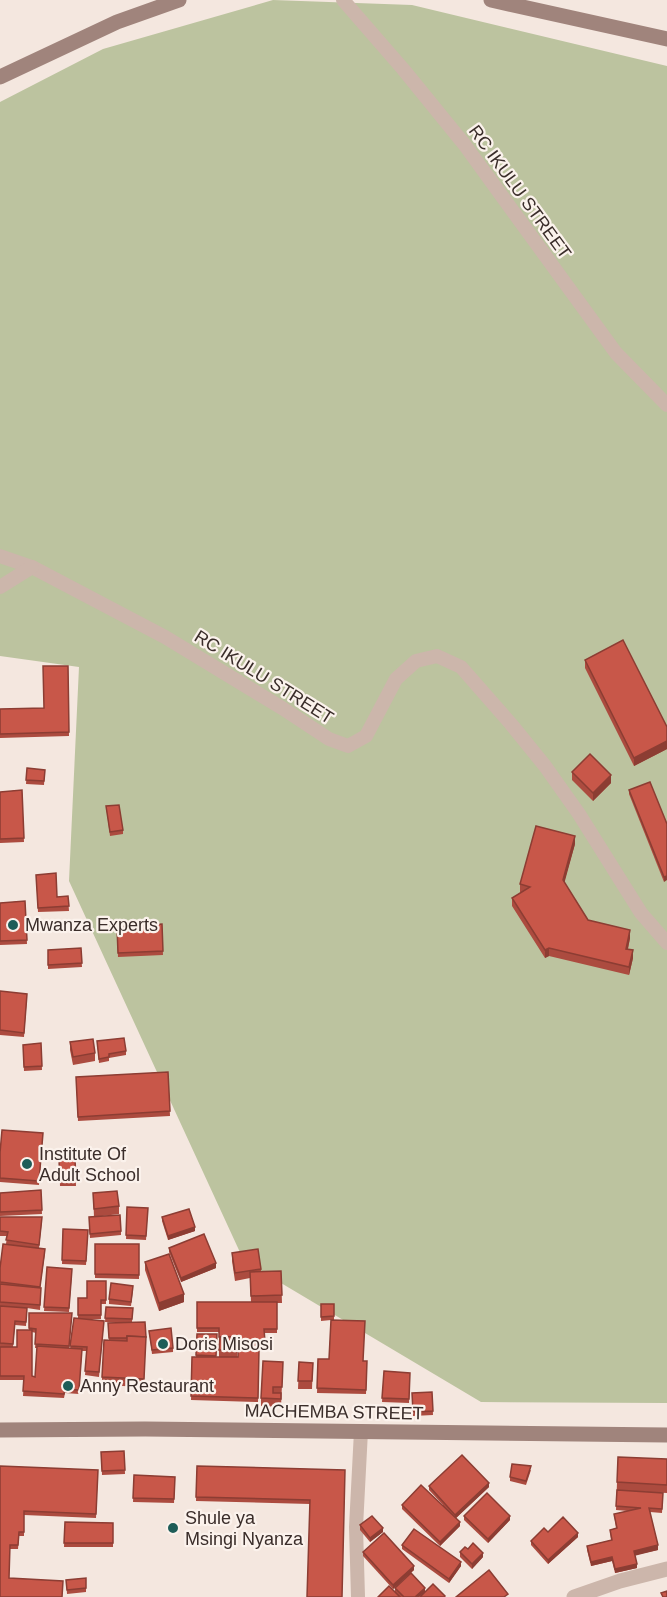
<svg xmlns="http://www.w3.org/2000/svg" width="667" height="1597" font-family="Helvetica,sans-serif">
<rect width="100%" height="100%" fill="#f4e7df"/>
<polygon fill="#bcc39f" points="273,0 412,5 667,66 667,1403 481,1402 244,1261 69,881 79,667 0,656 0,102 103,49"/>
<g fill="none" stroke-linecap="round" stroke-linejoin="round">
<g stroke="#ccb6ab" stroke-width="14">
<polyline points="343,0 403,69 464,144 616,353 667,405"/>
<polyline points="0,556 32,567 165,637 282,708 329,739 348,746 366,736 396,679 416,661 437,656 461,667 511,724 545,766 579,814 641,913 667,943"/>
<polyline points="0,587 32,567"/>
<polyline points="358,1597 356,1527 361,1431"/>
</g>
<polyline stroke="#ccb6ab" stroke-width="15" points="574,1597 620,1581 667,1569"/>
<g stroke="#a0847c" stroke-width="15">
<polyline points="491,0 667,39"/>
<polyline points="0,77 117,22 179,0"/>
<polyline points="0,1430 145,1429 667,1435"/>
</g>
</g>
<g fill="#ac4b3f" fill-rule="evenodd">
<polygon points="585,660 667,727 667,749 634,766 585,668"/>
<polygon points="68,666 69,736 0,738 0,709 44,708"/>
<polygon points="27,768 45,770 44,785 26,784"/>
<polygon points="572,772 611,783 593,801 572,780"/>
<polygon points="22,790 24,842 0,843 0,792"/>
<polygon points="629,790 667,824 664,882 629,794"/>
<polygon points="106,806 123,830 123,834 110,836"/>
<polygon points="575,844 564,882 588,920 630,938 628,949 633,958 629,975 549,956 545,958 512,906 512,898 521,893 520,892 520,884"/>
<polygon points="36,875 57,897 68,896 69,911 38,912"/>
<polygon points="25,901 27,944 0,945 0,903"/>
<polygon points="162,924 163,955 118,957 117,927"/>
<polygon points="81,948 82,967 48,969 48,950"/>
<polygon points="0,991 27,998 24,1037 0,1035"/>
<polygon points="97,1041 126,1051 126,1055 109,1058 109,1061 99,1063"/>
<polygon points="70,1042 95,1053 95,1061 73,1065 70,1050"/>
<polygon points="41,1043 42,1070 24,1071 23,1045"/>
<polygon points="168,1072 170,1116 78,1121 76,1077"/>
<polygon points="43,1133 39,1185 0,1182 0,1153"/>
<polygon points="75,1159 76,1186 60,1186 59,1160"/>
<polygon points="41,1190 42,1214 0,1216 0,1193"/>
<polygon points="93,1193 119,1206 119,1214 94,1217"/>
<polygon points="127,1207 148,1208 146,1240 126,1239"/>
<path d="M0 1217 42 1221 39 1248 45 1253 40 1288 41 1292 40 1310 27 1308 26 1326 15 1325 13 1347H17L29 1330V1313H72L69 1348 70 1349 78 1318V1298H87L106 1281V1304H101V1319H81L104 1321 99 1377 85 1375 87 1351H82L79 1394 65 1393 64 1398 23 1396 24 1380H0V1268L6 1244 7 1236H0ZM32 1332 36 1333 35 1348H37L35 1377 32 1376Z"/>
<polygon points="89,1217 121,1231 121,1235 90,1238"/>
<polygon points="162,1217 195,1231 168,1240 162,1221"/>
<polygon points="63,1229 88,1230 86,1265 62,1264"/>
<polygon points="95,1244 139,1244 139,1279 95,1278"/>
<polygon points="169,1248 216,1268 181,1282 169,1252"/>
<polygon points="232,1253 261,1269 261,1272 281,1271 282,1303 277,1303 277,1333 264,1333 265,1346 240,1346 240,1341 237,1341 237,1357 259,1350 258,1402 191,1400 192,1357 196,1357 197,1334 217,1334 216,1357 219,1357 219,1332 197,1332 197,1302 251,1302 250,1278 235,1281 232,1261"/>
<polygon points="145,1262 184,1302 159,1311 145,1270"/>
<polygon points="47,1267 72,1273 69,1312 44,1311"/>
<polygon points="133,1290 131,1306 109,1304 109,1299"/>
<polygon points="321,1304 334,1304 334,1320 364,1361 367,1361 366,1394 317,1393 318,1359 329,1359 331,1320 321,1321"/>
<polygon points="106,1307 133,1308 132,1322 145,1322 144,1387 102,1385 102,1377 109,1340 108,1323 128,1323 105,1322"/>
<polygon points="149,1331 173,1348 173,1352 152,1354"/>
<polygon points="283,1362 281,1407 261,1406 261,1398"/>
<polygon points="299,1362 313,1363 312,1389 298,1389"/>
<polygon points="384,1371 410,1373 409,1403 382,1402"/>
<polygon points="432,1392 433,1415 413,1416 412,1393"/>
<polygon points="124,1451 125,1474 102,1475 101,1452"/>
<polygon points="667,1459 667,1493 629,1491 663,1493 662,1513 650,1512 658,1550 635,1555 637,1568 615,1573 612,1561 591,1566 587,1550 587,1546 611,1540 610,1530 616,1528 614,1514 628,1511 616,1510 617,1482"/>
<polygon points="0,1466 98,1470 96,1518 24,1515 24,1536 19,1536 18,1549 10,1549"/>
<polygon points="197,1466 345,1470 310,1504 196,1501"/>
<polygon points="531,1470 526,1485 510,1481 510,1477"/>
<polygon points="134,1475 175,1477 174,1503 133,1502"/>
<polygon points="429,1486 489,1487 456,1518 460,1526 440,1546 402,1509 402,1505 443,1505 429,1490"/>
<polygon points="464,1516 510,1520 488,1543 464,1520"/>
<polygon points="65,1522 113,1523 113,1547 64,1547"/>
<polygon points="360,1525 383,1532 370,1542 360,1530"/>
<polygon points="548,1532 578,1537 548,1564 531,1545 531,1541"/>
<polygon points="402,1545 461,1566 449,1583 402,1549"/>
<polygon points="468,1549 483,1557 472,1569 460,1557 460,1552"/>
<polygon points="363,1552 414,1570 393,1589 363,1556"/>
<polygon points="86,1578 86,1592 67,1594 66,1580"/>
<polygon points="395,1588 425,1592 419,1597 400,1597 395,1592"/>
</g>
<g fill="#8c3d33">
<polygon points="667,741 667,749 634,766 634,758"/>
<polygon points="611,775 611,783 593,801 593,793"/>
<polygon points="575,836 575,844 563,888 563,880"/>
<polygon points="667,876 667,880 664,882 664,877"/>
<polygon points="630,930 630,938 626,957 626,949"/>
<polygon points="549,948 549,956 545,958 545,950"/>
<polygon points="633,950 633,958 629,975 629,967"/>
<polygon points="195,1227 195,1231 168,1240 168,1236"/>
<polygon points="216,1263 216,1268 181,1282 181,1278"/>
<polygon points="184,1294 184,1302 159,1311 159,1303"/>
<polygon points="489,1483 489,1487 455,1519 455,1515"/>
<polygon points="510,1516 510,1520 488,1543 488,1539"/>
<polygon points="460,1522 460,1526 440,1546 440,1542"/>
<polygon points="383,1528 383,1532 370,1542 370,1538"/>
<polygon points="578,1533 578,1537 548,1564 548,1560"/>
<polygon points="658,1545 658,1550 634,1556 634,1551"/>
<polygon points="483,1553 483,1557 472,1569 472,1564"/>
<polygon points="612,1557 612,1561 591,1566 591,1562"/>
<polygon points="461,1562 461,1566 449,1583 449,1579"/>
<polygon points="637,1564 637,1568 615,1573 615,1569"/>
<polygon points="414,1566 414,1570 393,1589 393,1585"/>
<polygon points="425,1588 425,1592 419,1597 415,1597"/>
</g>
<g fill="#c85749" stroke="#8c3d33" stroke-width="1.5">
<polygon points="623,640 667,727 667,741 634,758 585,660"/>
<polygon points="43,666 68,666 69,732 0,734 0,709 44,708"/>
<polygon points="590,754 611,775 593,793 572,772"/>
<polygon points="27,768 45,770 44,781 26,780"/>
<polygon points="650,782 667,824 667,876 664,877 629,790"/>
<polygon points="22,790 24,838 0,839 0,792"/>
<polygon points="119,805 123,830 110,832 106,806"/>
<polygon points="536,826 575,836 563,880 588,920 630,930 626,949 633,950 629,967 549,948 545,950 512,898 530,887 520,884"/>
<polygon points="56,873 57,897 68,896 69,906 38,908 36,875"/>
<polygon points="25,901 27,940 0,941 0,903"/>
<polygon points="162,924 163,951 118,953 117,927"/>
<polygon points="81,948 82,963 48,965 48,950"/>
<polygon points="0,991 27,994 24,1033 0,1030"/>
<polygon points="124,1038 126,1051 109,1054 109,1057 99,1059 97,1041"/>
<polygon points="93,1039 95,1053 73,1057 70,1042"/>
<polygon points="41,1043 42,1066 24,1067 23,1045"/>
<polygon points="168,1072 170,1111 78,1117 76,1077"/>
<polygon points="2,1130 43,1133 39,1181 0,1178 0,1153"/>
<polygon points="75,1159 76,1182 60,1182 59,1160"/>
<polygon points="41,1190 42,1210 0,1212 0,1193"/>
<polygon points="117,1191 119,1206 94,1209 93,1193"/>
<polygon points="127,1207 148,1208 146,1236 126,1235"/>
<polygon points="189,1209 195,1227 168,1236 162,1217"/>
<polygon points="120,1215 121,1231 90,1234 89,1217"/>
<polygon points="0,1217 42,1217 39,1245 6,1240 8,1232 0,1231"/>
<polygon points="63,1229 88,1230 86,1261 62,1260"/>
<polygon points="204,1234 216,1263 181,1278 169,1248"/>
<polygon points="3,1244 45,1249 40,1287 0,1282 0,1268"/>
<polygon points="95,1244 139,1244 139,1275 95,1274"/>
<polygon points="258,1249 261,1269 235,1273 232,1253"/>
<polygon points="169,1254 184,1294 159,1303 145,1262"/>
<polygon points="47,1267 72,1269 69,1308 44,1307"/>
<polygon points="281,1271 282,1295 251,1296 250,1272"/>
<polygon points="87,1281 106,1281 106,1300 101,1300 101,1315 78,1315 78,1298 87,1298"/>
<polygon points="111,1283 133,1286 131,1302 109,1299"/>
<polygon points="0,1284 41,1288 40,1305 0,1302"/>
<polygon points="197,1302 277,1302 277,1329 264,1329 265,1342 240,1342 240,1337 219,1337 219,1328 197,1328"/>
<polygon points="321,1304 334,1304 334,1316 321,1317"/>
<polygon points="0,1306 27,1308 26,1322 15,1321 13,1344 0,1343"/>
<polygon points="106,1307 133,1308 132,1319 105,1318"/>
<polygon points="29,1313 72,1313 69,1346 35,1344 36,1329 29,1328"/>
<polygon points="74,1318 104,1321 99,1372 85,1371 87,1347 70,1346"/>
<polygon points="331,1320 365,1321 363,1361 367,1361 366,1390 317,1388 318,1359 329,1359"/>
<polygon points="145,1322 146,1337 127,1336 127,1338 109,1338 108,1323"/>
<polygon points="171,1328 173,1348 152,1350 149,1331"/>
<polygon points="17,1330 32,1330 32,1376 35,1377 37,1346 82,1349 79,1390 65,1389 64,1394 23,1391 24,1376 0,1376 0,1347 17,1347"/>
<polygon points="197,1334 217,1334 216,1356 196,1355"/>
<polygon points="127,1336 146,1337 144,1379 102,1377 104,1340 127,1341"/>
<polygon points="220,1337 237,1337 237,1350 219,1350"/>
<polygon points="238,1349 259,1350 258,1398 191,1396 192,1357 238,1357"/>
<polygon points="263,1361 283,1362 282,1387 273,1387 273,1393 281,1393 281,1399 261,1398"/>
<polygon points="299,1362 313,1363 312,1381 298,1381"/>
<polygon points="384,1371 410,1373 409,1399 382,1398"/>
<polygon points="432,1392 433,1411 413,1412 412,1393"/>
<polygon points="124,1451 125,1470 102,1471 101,1452"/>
<polygon points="462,1455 489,1483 455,1515 429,1486"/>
<polygon points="618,1457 667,1459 667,1485 617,1482"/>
<polygon points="512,1464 531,1466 526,1481 510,1477"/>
<polygon points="0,1466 98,1470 96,1514 24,1511 24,1532 19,1532 18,1545 10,1545 9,1578 63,1581 62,1597 0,1597"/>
<polygon points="197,1466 345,1470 342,1597 307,1597 310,1500 196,1497"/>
<polygon points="134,1475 175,1477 174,1499 133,1498"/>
<polygon points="421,1485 460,1522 440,1542 402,1505"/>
<polygon points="617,1490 663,1493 662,1509 649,1508 658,1545 634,1551 637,1564 615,1569 612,1557 591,1562 587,1546 612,1540 610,1530 617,1528 614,1514 641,1508 616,1506"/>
<polygon points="487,1493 510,1516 488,1539 464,1516"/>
<polygon points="372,1516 383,1528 370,1538 360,1525"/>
<polygon points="563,1517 578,1533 548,1560 531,1541 544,1528 548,1532"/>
<polygon points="65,1522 113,1523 113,1543 64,1543"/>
<polygon points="414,1529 461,1562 449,1579 402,1545"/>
<polygon points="384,1533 414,1566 393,1585 363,1552"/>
<polygon points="473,1543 483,1553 472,1564 460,1552 465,1547 468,1549"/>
<polygon points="489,1570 508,1594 504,1597 456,1597"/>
<polygon points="411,1573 425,1588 415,1597 404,1597 395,1588"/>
<polygon points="86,1578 86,1588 67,1590 66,1580"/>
<polygon points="433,1584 445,1596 444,1597 420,1597"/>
<polygon points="389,1586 400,1597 378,1597"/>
<polygon points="667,1591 667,1597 663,1597 661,1593"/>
</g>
<g fill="#1e5d58" stroke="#fbf2ec" stroke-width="2">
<circle cx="13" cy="925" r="6"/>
<circle cx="27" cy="1164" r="6"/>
<circle cx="163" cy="1344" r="6"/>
<circle cx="68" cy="1386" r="6"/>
<circle cx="173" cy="1528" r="6"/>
</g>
<g text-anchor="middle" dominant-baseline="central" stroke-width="4.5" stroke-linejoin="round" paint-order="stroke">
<g font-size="18" fill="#3a2d2a" stroke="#fbf2ec">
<text transform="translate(520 192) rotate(54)">RC IKULU STREET</text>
<text transform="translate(264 677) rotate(32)">RC IKULU STREET</text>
<text transform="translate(334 1412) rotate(1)">MACHEMBA STREET</text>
</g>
<g font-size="18" fill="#3a2d2a" stroke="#fbf2ec" text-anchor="start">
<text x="25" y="925">Mwanza Experts</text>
<text x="39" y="1154">Institute Of<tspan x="39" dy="21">Adult School</tspan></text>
<text x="175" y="1344">Doris Misosi</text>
<text x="80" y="1386">Anny Restaurant</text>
<text x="185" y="1518">Shule ya<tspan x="185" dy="21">Msingi Nyanza</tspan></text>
</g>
</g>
</svg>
